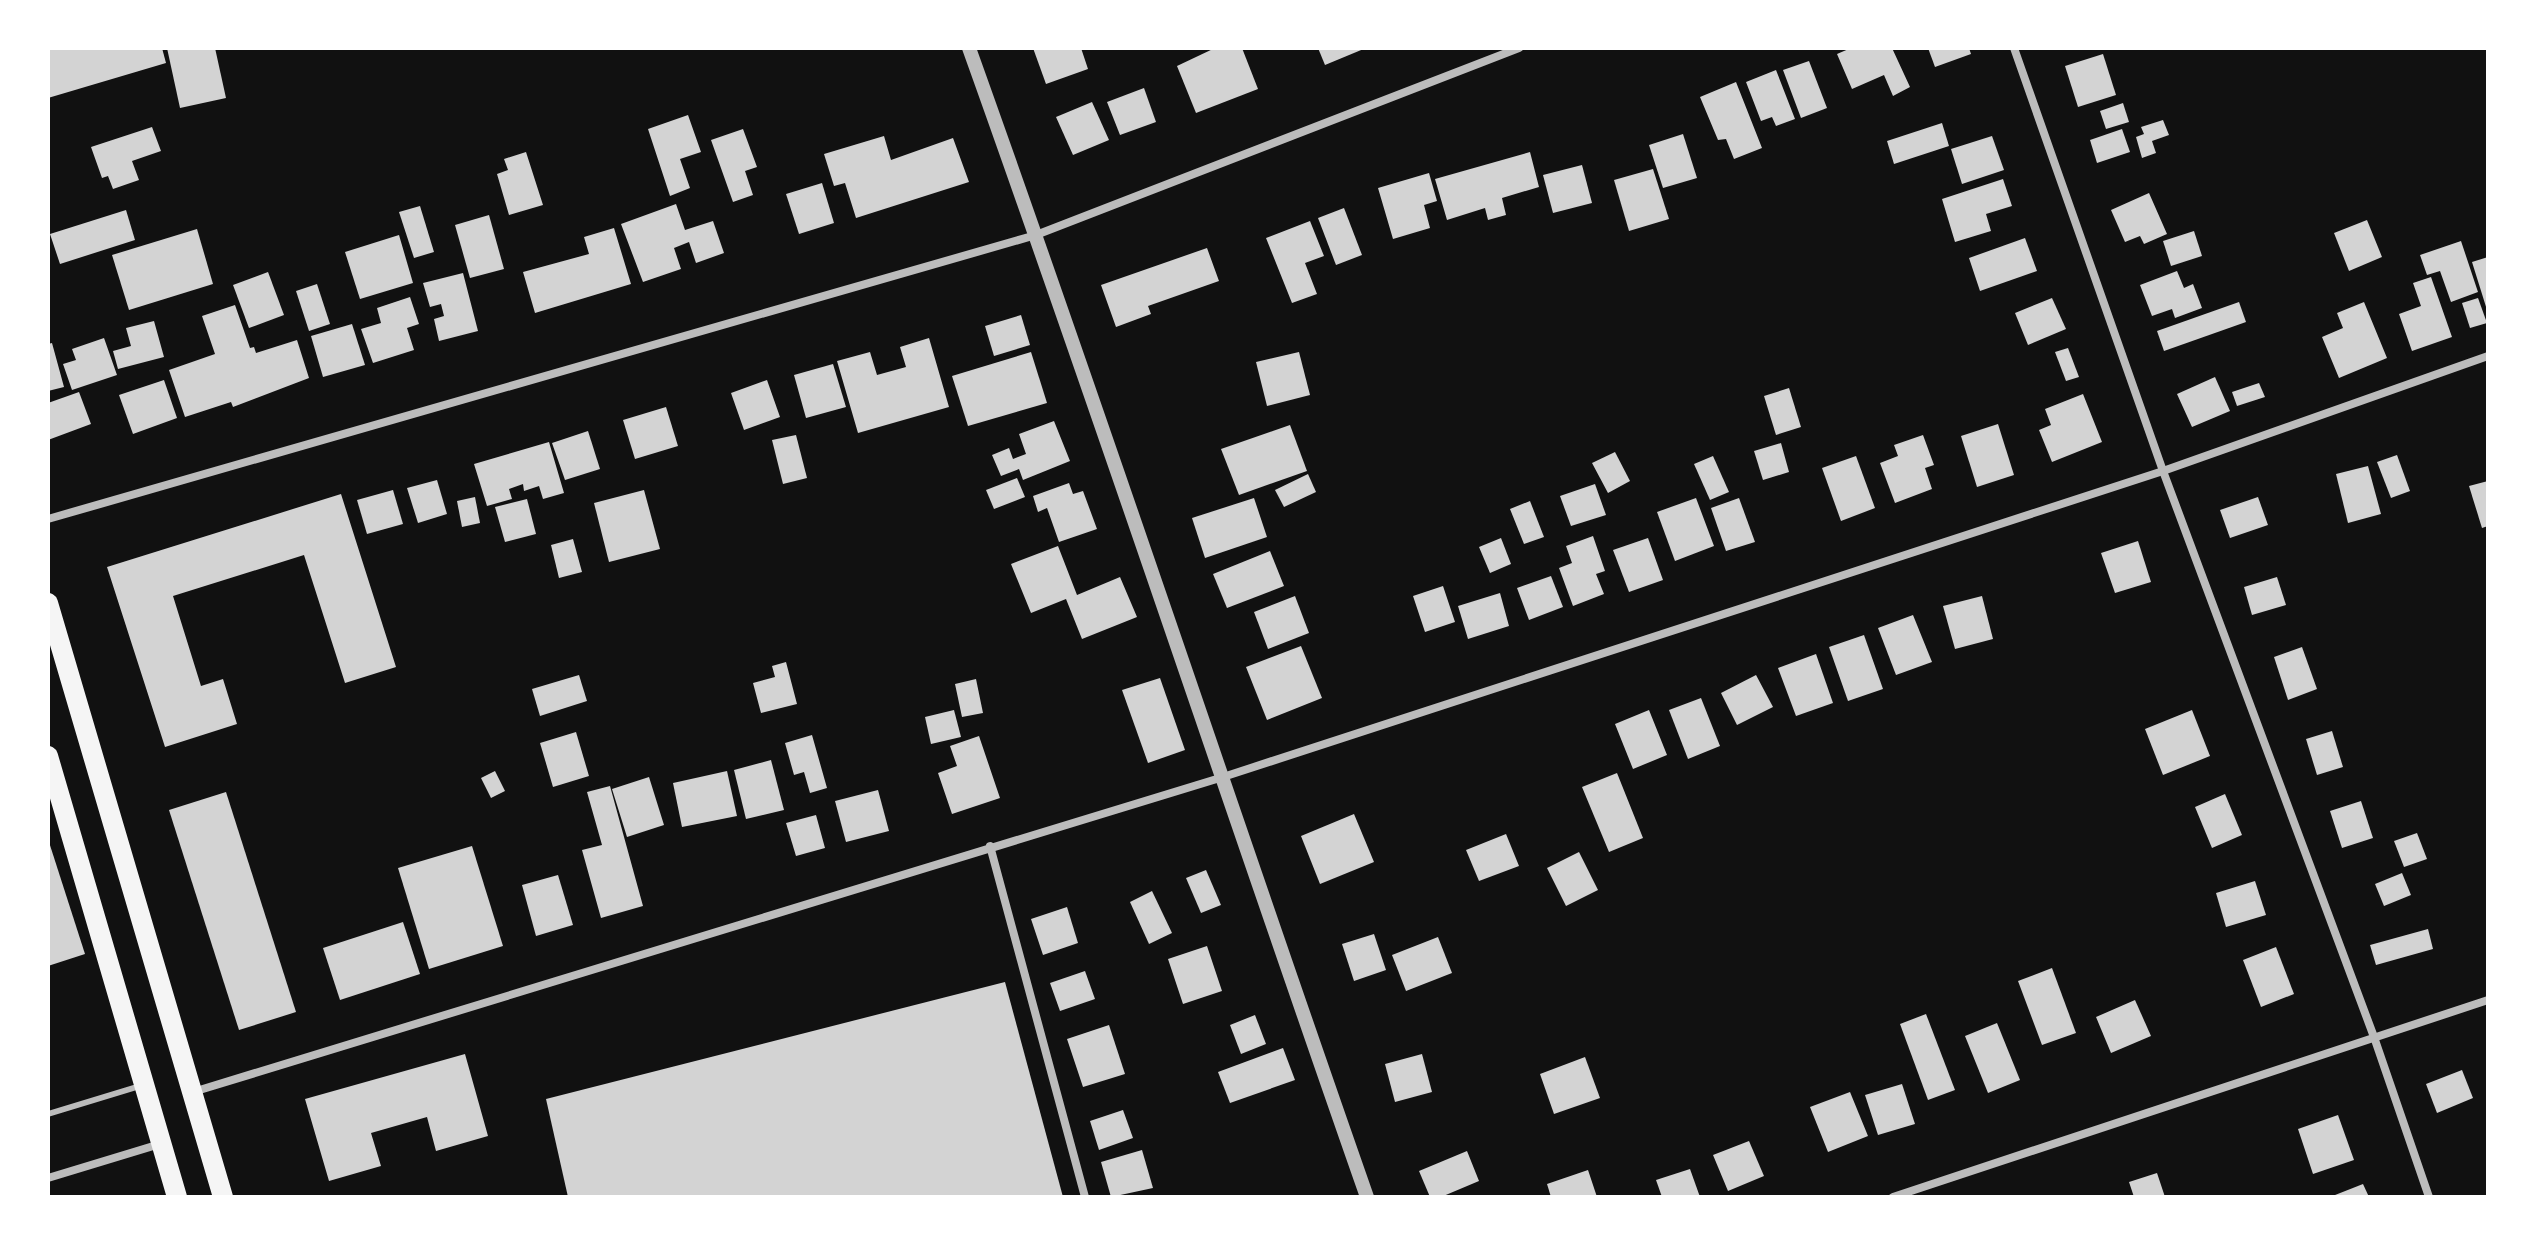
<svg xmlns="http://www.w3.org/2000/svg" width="2536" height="1245" font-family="'Work Sans',sans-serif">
<rect width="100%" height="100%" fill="#111"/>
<g fill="#d3d3d3">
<polygon points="48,48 162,48 166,63 48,98"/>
<polygon points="167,48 215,48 226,98 180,108"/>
<polygon points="1033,48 1081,48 1088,69 1046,84"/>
<polygon points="1215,48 1242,48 1258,89 1196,113 1177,66"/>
<polygon points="1318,48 1366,48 1325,65"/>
<polygon points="1851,48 1892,48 1910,87 1893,96 1884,75 1852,89 1837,54"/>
<polygon points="1928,48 1969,48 1971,54 1935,67"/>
<polygon points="2103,54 2116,95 2078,107 2065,66"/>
<polygon points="1809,61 1827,108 1801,118 1783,70"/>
<polygon points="1776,70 1795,119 1776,126 1772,117 1761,121 1746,82"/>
<polygon points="1736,82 1762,148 1734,159 1726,139 1718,140 1700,97"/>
<polygon points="1144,88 1156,122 1120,135 1107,102"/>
<polygon points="1092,102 1109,140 1073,155 1056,117"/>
<polygon points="2123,103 2129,122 2106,129 2100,111"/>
<polygon points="688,115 701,152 680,159 690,188 670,196 648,129"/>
<polygon points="2163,120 2169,135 2152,141 2156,153 2142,158 2136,137 2144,134 2141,127"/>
<polygon points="1942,123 1949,146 1894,164 1887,141"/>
<polygon points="152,127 161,151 132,161 139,180 113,189 108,176 102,178 91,147"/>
<polygon points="743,129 757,167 745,171 753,195 733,202 711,140"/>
<polygon points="2122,129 2130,152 2097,163 2090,140"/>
<polygon points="1683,134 1697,178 1663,188 1649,145"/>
<polygon points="884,136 891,160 953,138 969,182 856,218 845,183 834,186 824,154"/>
<polygon points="1992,136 2004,170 1962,184 1951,149"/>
<polygon points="526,152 543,205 509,215 497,174 508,170 504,159"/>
<polygon points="1530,152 1539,187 1502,198 1506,215 1488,220 1485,208 1447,220 1435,179"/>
<polygon points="1582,165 1592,203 1553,213 1543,175"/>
<polygon points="1653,169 1669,219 1629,231 1614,180"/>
<polygon points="1429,173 1437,201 1424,205 1430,228 1393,239 1378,188"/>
<polygon points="2003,179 2012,206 1986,214 1991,231 1955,242 1942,199"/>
<polygon points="822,183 834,223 799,234 786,194"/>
<polygon points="2149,193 2167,234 2144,244 2140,236 2125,242 2111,210"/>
<polygon points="676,204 685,230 713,221 724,253 696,263 689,242 674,248 681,269 643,282 621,224"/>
<polygon points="420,206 434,252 414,258 399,212"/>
<polygon points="1344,208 1362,255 1336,265 1318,218"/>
<polygon points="126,210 135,240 60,264 50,234"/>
<polygon points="489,215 504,269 470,278 455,225"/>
<polygon points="2367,220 2382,257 2349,271 2334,233"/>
<polygon points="1310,221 1324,256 1305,263 1317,294 1292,303 1266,238"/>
<polygon points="614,228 631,284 535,313 523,272 589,254 584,237"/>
<polygon points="197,229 213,284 129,310 112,255"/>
<polygon points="2194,231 2202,256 2171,266 2163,241"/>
<polygon points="399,235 413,283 360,299 345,252"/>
<polygon points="2025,238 2037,271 1980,291 1969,258"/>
<polygon points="2461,241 2478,292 2451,302 2440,271 2427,275 2420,255"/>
<polygon points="1207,248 1219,281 1148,306 1151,314 1116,327 1101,285"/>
<polygon points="2488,257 2488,309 2487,310 2472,262"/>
<polygon points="2177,271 2184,288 2193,284 2202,308 2175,318 2172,309 2152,316 2140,285"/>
<polygon points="268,272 284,315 249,328 233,285"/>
<polygon points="463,273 478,331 439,341 434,319 444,316 441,304 430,307 423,283"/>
<polygon points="2431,277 2452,337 2412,351 2399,314 2421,306 2413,283"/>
<polygon points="317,284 330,324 309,331 296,291"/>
<polygon points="410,297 419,324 407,328 414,350 373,363 361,329 381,323 377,308"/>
<polygon points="2052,298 2066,329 2028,345 2015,313"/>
<polygon points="2478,298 2487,323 2470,328 2462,303"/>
<polygon points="2239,302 2246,322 2164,351 2157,331"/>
<polygon points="2364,302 2387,358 2339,378 2322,337 2343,328 2337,313"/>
<polygon points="235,305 250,348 254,347 256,353 297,340 309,378 233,407 231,402 185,417 169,370 215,354 202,316"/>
<polygon points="1021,315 1030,345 994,356 985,326"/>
<polygon points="154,321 164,357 118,369 113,351 131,346 126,328"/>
<polygon points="352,324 365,365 323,377 311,336"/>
<polygon points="104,338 117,375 72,390 63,364 76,360 72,349"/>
<polygon points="929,338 949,407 858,433 837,361 870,352 877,375 906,367 900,347"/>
<polygon points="52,343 64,387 48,391 48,344"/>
<polygon points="2068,348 2079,377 2066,381 2055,352"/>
<polygon points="1031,352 1047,403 968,426 952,376"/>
<polygon points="1299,352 1310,395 1267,406 1256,362"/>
<polygon points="833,364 846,407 806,418 794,375"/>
<polygon points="2215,377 2230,411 2192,427 2177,394"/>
<polygon points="164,380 177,418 133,434 119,395"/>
<polygon points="767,380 780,417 744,430 731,393"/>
<polygon points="2259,383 2265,397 2237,406 2232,392"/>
<polygon points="1789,388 1801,427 1776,435 1764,396"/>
<polygon points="79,392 91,424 48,440 48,403"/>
<polygon points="2083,394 2102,442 2052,462 2039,430 2051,425 2045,409"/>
<polygon points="666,407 678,446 635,459 623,420"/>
<polygon points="1054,421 1070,461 1023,480 1019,469 1001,476 992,455 1009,448 1013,459 1026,454 1019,434"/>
<polygon points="1998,424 2014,475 1977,487 1961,436"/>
<polygon points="1290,425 1307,471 1239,495 1221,449"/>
<polygon points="588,431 600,469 565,480 552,443"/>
<polygon points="796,435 807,478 783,484 772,440"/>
<polygon points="1923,435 1934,465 1925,468 1932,489 1895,503 1880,463 1898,456 1894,445"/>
<polygon points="549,442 564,493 543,499 539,486 524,491 523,484 509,489 512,499 487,506 474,464"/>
<polygon points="1781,443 1789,472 1763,480 1754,451"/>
<polygon points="1615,452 1630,481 1608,493 1592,463"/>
<polygon points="2397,455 2410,491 2391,498 2377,462"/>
<polygon points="1713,456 1729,492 1710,500 1694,464"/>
<polygon points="1856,456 1875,508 1841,521 1822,468"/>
<polygon points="2368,466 2381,514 2348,523 2336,474"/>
<polygon points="1308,474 1316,492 1284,507 1275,490"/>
<polygon points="1017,478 1025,497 994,509 986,490"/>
<polygon points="437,480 447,514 418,523 407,488"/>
<polygon points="2488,481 2488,526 2482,528 2469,486"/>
<polygon points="1069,483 1073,494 1083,491 1097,529 1059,542 1047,508 1038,512 1033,496"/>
<polygon points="1595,484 1606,515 1571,526 1560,496"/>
<polygon points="393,490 403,524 367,534 357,500"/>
<polygon points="644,490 660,549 609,562 594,503"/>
<polygon points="341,494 396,667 345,683 304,555 173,596 201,686 223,679 237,724 165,747 107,567"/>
<polygon points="475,497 480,523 462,527 457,501"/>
<polygon points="2258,497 2268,525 2230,538 2220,510"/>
<polygon points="1254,498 1267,537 1205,558 1192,518"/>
<polygon points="1696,498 1714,546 1675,561 1657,512"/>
<polygon points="1739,498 1755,542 1726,551 1711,508"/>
<polygon points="527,499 536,534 505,542 495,507"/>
<polygon points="1530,501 1544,537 1524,544 1510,509"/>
<polygon points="1593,536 1605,571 1596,574 1604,594 1573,606 1559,568 1572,563 1566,546"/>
<polygon points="1501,538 1511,564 1490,573 1479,547"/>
<polygon points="1648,538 1663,580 1629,592 1613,550"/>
<polygon points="573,539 582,572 559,578 551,545"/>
<polygon points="2138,541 2151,582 2115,593 2101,553"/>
<polygon points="1058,546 1077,595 1120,577 1137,617 1082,639 1066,599 1031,613 1011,564"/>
<polygon points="1270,551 1284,586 1227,608 1213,574"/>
<polygon points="1551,576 1563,607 1529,620 1517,588"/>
<polygon points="2277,577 2286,605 2252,615 2244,587"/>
<polygon points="1443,586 1455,622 1425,632 1413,596"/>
<polygon points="1500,593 1509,626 1468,639 1458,606"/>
<polygon points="1295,596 1309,633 1268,649 1254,612"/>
<polygon points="1982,596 1993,639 1955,649 1943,606"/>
<polygon points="1913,615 1932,662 1896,675 1878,628"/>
<polygon points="1864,635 1883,689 1848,701 1829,647"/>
<polygon points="1301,646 1322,698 1267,720 1246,667"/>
<polygon points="2302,647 2317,689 2288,700 2274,657"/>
<polygon points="1816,654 1833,703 1796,716 1778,668"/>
<polygon points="786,662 797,704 761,713 753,683 775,677 772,666"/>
<polygon points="579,675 587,701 540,716 532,689"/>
<polygon points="1756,675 1773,707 1737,725 1721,693"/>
<polygon points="1160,678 1185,750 1148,763 1122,690"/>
<polygon points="976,679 983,713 962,717 955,684"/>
<polygon points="1701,698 1720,746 1688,759 1669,710"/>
<polygon points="954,710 961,737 931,744 925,717"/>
<polygon points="1649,710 1667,755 1633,769 1615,724"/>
<polygon points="2192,710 2210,756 2163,775 2145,729"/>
<polygon points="2332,731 2343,767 2317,775 2306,739"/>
<polygon points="576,732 589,776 553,787 540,743"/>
<polygon points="812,735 827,788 810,793 804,772 794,775 785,743"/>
<polygon points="979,736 1000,798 952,814 938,773 957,766 950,746"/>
<polygon points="771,760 784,810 746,819 734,770"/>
<polygon points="495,771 505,791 491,798 481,778"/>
<polygon points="727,771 737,816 682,827 673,783"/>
<polygon points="1617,773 1643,838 1609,852 1582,787"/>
<polygon points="649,777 664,825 627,837 612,789"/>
<polygon points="610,786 643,906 601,918 582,850 602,845 587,792"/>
<polygon points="878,790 889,831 846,842 835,801"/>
<polygon points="226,792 296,1012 239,1030 169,810"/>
<polygon points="2225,794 2242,835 2212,848 2195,807"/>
<polygon points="2361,801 2373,838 2342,848 2330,811"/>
<polygon points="1354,814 1374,862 1320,884 1301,836"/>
<polygon points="816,815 825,848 796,856 786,823"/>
<polygon points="2417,833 2427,859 2404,867 2394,841"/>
<polygon points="1506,834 1519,866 1479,881 1466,850"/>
<polygon points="48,839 85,954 48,966"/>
<polygon points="472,846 503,946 429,969 398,868"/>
<polygon points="1579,852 1598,890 1566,906 1547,868"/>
<polygon points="1206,870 1221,905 1201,913 1186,878"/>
<polygon points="2402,873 2411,895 2384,906 2375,884"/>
<polygon points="558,875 573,925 536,936 522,885"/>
<polygon points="2255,881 2266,915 2226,927 2216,893"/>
<polygon points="1152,891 1172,933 1149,944 1130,902"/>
<polygon points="1067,907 1078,943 1043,955 1031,919"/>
<polygon points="403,922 420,974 340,1000 323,948"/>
<polygon points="2428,929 2433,949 2376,965 2370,945"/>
<polygon points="1374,934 1386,970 1354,981 1342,944"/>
<polygon points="1438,937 1452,973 1406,991 1392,955"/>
<polygon points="1207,946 1222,991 1183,1004 1168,959"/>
<polygon points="2276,947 2294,994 2261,1007 2243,960"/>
<polygon points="2052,968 2076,1033 2042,1045 2018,981"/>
<polygon points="1085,971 1095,999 1060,1011 1050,983"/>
<polygon points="1005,982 1063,1197 568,1197 546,1099"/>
<polygon points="2135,1000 2151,1036 2111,1053 2096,1017"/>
<polygon points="1926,1014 1955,1090 1928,1100 1900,1024"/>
<polygon points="1255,1015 1266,1044 1241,1054 1230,1025"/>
<polygon points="1997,1023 2020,1080 1988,1093 1965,1036"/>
<polygon points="1109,1025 1125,1074 1083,1087 1067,1039"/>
<polygon points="1283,1048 1295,1080 1230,1103 1218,1072"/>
<polygon points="465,1054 488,1136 436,1151 427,1117 371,1133 381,1166 329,1181 305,1099"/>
<polygon points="1422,1054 1432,1092 1395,1102 1385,1064"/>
<polygon points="1585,1057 1600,1098 1554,1114 1540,1074"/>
<polygon points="2462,1070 2473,1098 2437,1113 2426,1084"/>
<polygon points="1902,1084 1915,1124 1878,1135 1865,1095"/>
<polygon points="1850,1092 1868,1136 1828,1152 1810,1107"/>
<polygon points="1123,1110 1133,1138 1099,1150 1090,1121"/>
<polygon points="2338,1115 2354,1160 2313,1174 2298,1129"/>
<polygon points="1749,1141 1764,1176 1728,1191 1713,1155"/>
<polygon points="1142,1150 1153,1188 1111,1197 1101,1162"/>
<polygon points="1467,1151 1479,1181 1441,1197 1430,1197 1419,1171"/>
<polygon points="1690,1169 1700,1197 1662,1197 1656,1180"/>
<polygon points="1588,1170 1597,1197 1551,1197 1547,1184"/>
<polygon points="2157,1173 2165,1197 2134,1197 2129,1182"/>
<polygon points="2363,1184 2369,1197 2330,1197"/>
</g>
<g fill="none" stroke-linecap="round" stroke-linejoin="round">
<polyline stroke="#bcbcbc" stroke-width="6" points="48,1114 140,1086"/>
<g stroke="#bcbcbc" stroke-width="8">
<polyline points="2014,48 2163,471 2374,1037 2429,1197"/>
<polyline points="48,519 1036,235 1519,48"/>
<polyline points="990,846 1085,1197"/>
<polyline points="193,1092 1220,778 2163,471 2488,356"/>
<polyline points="48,1178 160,1144"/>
<polyline points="1893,1197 2488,1000"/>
</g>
<path stroke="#bcbcbc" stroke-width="14" d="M969 48C1106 430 1233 815 1367 1197"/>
<g stroke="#f5f5f5" stroke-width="20">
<polyline points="48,603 223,1197"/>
<polyline points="48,756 177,1197"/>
</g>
</g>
<rect width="2536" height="1245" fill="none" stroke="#ffffff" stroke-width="100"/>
</svg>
